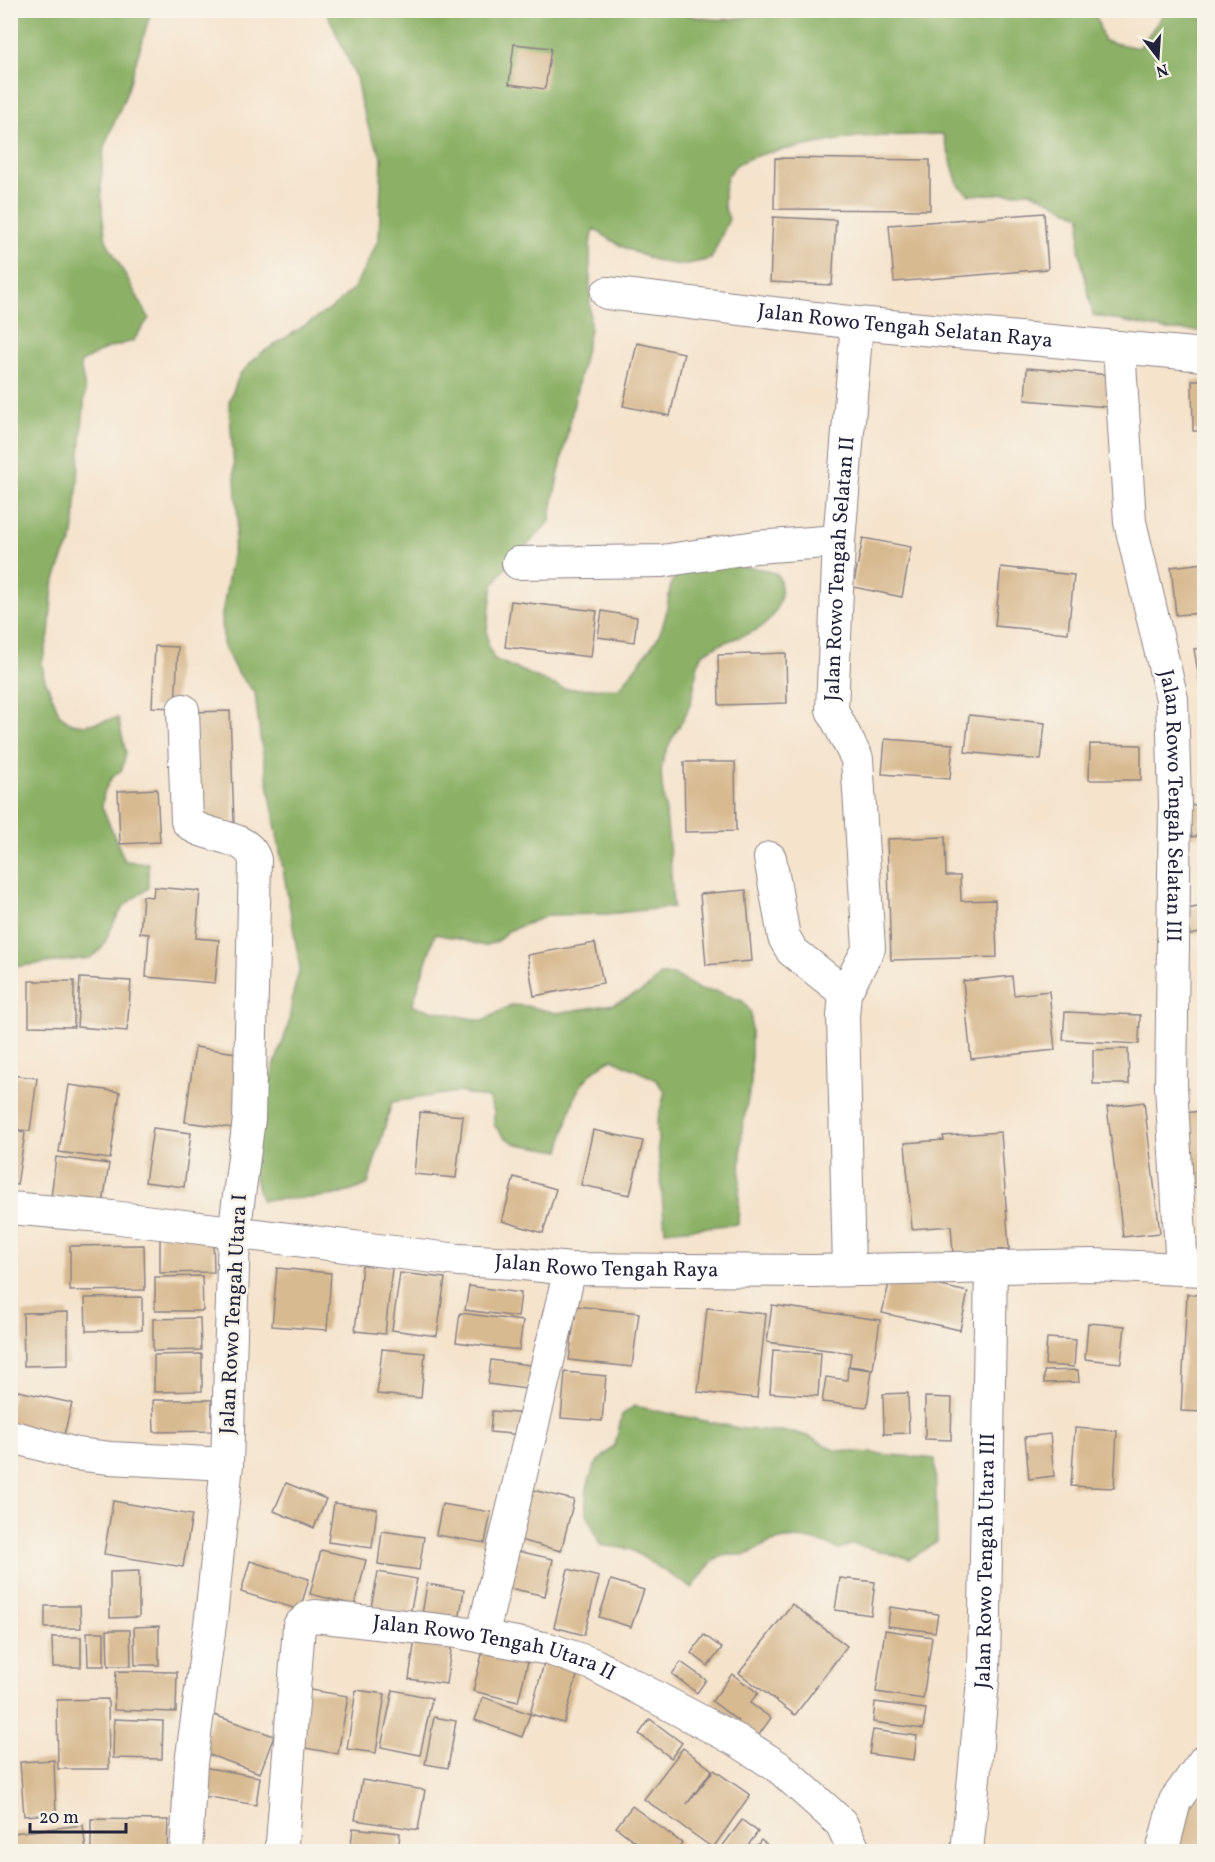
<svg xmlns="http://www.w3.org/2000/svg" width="1215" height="1862" font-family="Vollkorn,serif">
<rect width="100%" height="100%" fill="#f7f3e8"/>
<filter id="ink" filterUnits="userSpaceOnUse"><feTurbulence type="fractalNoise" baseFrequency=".0167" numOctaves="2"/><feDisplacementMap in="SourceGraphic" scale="12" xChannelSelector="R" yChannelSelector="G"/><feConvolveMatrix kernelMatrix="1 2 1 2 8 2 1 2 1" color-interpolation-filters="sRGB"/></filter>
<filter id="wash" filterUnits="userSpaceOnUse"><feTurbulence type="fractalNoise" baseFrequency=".008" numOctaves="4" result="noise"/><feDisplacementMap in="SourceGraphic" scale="24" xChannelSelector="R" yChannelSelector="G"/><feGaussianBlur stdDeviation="1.35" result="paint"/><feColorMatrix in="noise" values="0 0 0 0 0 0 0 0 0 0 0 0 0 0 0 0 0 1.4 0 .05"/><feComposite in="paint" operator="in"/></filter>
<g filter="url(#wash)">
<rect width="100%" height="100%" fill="#f5e3cc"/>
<g fill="#8cb166" stroke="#576a50" stroke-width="1.5">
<polygon points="11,10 151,11 127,92 104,147 101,181 102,212 106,240 149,318 133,341 105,349 80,363 85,391 74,528 71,543 64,555 53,585 49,634 42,663 44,677 60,715 71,723 85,725 118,718 126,753 122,769 111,779 104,792 102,807 125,861 148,863 148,888 124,906 115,920 102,948 90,958 12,967 10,966"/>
<path d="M670 10C710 24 738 21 778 10H1094L1104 41 1139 48 1166 11 1203 10 1204 14V331L1167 330 1093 315 1079 249 1081 216 1032 192 969 195 958 185 943 134 856 137 766 153 750 158 737 164 727 176 724 191V206L729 219 711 259 683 265 667 263 651 259 621 246 594 229 590 244V329L552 505 550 521 502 572 493 585 487 629 488 645 494 659 564 689 620 688 655 642 662 628 666 614 671 583 679 571C714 568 746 560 778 575 783 589 782 596 776 610 763 637 733 635 711 649 708 651 705 651 703 654 695 663 695 687 692 698 686 722 666 741 662 765 659 778 665 801 666 815 670 846 671 876 673 907L607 914 550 915 508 931 498 941 484 946 455 938 435 934 412 1006 483 1021 511 1005 526 1006 557 1013 614 1004 639 993 651 985 660 975H675L700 990 715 991 743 1001 751 1013V1083L742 1129 738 1224 665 1231 659 1159 657 1123 665 1091 655 1079 612 1059C572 1078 570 1113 560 1151L517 1144 504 1137 494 1125V1111L488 1098 457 1092 392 1102 368 1184C337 1201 296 1198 261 1200L251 1164 273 1069 288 1027 293 994 300 967 260 736 255 693 236 671 223 644 222 614 238 521 229 401 240 374 260 354 332 308 353 289 367 264 379 238 382 158 370 132 361 104 356 77 328 15 324 11Z"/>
<path d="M634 1406 743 1429 793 1432 807 1436 835 1450 935 1459 937 1542 910 1559 853 1544 839 1549C816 1540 797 1534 772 1542 763 1544 756 1552 747 1554 737 1557 724 1552 715 1560 706 1567 699 1579 692 1588L630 1549 600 1545 586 1511V1494L589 1480 595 1465 615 1445 622 1415Z"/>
</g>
<g id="blocks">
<g fill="#d8ba91">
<polygon points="514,44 551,48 545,89 509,84"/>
<polygon points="775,158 930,160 930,210 774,209"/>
<polygon points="1044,213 1048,269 894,282 889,225"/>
<polygon points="773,217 836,220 832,285 770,282"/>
<polygon points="637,343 684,353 670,416 623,406"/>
<polygon points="1027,368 1110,375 1108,407 1025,400"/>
<polygon points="1192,380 1204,380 1204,431 1193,431"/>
<polygon points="863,538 911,547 902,597 853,587"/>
<polygon points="1204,563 1204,613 1176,615 1171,567"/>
<polygon points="1001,567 1074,575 1068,633 995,626"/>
<polygon points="511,601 597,611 591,657 505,647"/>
<polygon points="602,611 637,617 634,642 598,637"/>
<polygon points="155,646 178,647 175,708 152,707"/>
<polygon points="1204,648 1204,691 1201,691 1194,649"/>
<polygon points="786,653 787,703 719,705 718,655"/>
<polygon points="230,711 234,822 195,823 190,712"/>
<polygon points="969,715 1045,723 1041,760 965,752"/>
<polygon points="885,739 953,744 950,779 882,774"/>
<polygon points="1090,744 1141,745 1141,780 1089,780"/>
<polygon points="684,762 735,762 736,831 685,832"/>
<polygon points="157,789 160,842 120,844 118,791"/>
<polygon points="1204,804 1204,842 1203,842 1202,835 1192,837 1187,806"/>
<polygon points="945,837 946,876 960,876 961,901 995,900 997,957 891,960 887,839"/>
<polygon points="154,887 200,891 196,938 219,940 215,983 146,977 149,934 140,933 143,896 153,897"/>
<polygon points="746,890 752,961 706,965 700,894"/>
<polygon points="1204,906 1204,932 1190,935 1186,909"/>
<polygon points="595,943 603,983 534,996 527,955"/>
<polygon points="1012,976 1014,995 1049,991 1055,1050 971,1059 963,981"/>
<polygon points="80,978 131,981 127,1031 77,1027"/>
<polygon points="29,981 74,981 74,1027 29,1026"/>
<polygon points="1065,1012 1140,1015 1139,1044 1063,1040"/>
<polygon points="195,1047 243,1054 233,1128 185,1122"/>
<polygon points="1128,1049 1129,1084 1093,1084 1093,1050"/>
<polygon points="10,1075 37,1078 30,1131 10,1129"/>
<polygon points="69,1085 120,1092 110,1159 59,1152"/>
<polygon points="1144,1102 1160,1233 1123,1237 1107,1107"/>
<polygon points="1204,1111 1204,1186 1190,1188 1182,1113"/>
<polygon points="420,1112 463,1116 456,1178 414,1174"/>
<polygon points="153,1128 191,1133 184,1187 145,1182"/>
<polygon points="593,1130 643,1141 630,1195 581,1185"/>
<polygon points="10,1131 25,1133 17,1185 10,1184"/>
<polygon points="1001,1132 1009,1249 953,1253 951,1226 912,1229 905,1143 944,1140 943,1136"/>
<polygon points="56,1157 109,1164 103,1204 51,1197"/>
<polygon points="514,1177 556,1189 543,1233 502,1221"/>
<polygon points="213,1234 214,1272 160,1273 160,1235"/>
<polygon points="144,1245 145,1290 70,1291 70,1246"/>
<polygon points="362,1265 392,1268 385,1334 355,1331"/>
<polygon points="277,1268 331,1273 327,1330 272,1326"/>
<polygon points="400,1273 445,1278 437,1336 392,1330"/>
<polygon points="891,1275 968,1292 960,1330 882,1313"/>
<polygon points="202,1276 203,1311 155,1311 155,1277"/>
<polygon points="469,1286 521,1293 518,1317 465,1310"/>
<polygon points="1187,1294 1204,1295 1204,1412 1181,1411"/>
<polygon points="142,1297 142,1330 86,1331 85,1298"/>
<polygon points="772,1305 880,1320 873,1369 849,1366 851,1353 767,1342"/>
<polygon points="576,1306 639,1313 632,1367 569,1360"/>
<polygon points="707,1308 766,1314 757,1398 698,1392"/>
<polygon points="68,1312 68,1365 24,1366 23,1313"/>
<polygon points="460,1313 523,1321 519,1350 456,1342"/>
<polygon points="200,1318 201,1350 153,1351 153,1319"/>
<polygon points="1088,1323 1125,1326 1121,1363 1085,1359"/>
<polygon points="1047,1338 1076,1340 1074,1367 1045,1365"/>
<polygon points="382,1349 425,1353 421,1398 377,1394"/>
<polygon points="773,1350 821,1353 818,1396 770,1393"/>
<polygon points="202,1354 202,1391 154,1392 154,1355"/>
<polygon points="491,1360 537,1366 534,1390 488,1384"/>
<polygon points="848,1367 872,1370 867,1407 822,1402 826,1377 847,1380"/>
<polygon points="1078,1370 1079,1382 1044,1383 1044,1371"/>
<polygon points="565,1372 606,1376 602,1421 561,1418"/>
<polygon points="14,1390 72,1403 64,1435 10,1424 10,1408"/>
<polygon points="908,1393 909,1433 884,1434 883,1394"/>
<polygon points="925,1397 952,1398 951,1440 925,1439"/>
<polygon points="153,1400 212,1400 212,1431 154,1432"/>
<polygon points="492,1411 525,1414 523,1435 490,1432"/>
<polygon points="1075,1428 1117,1431 1114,1488 1071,1486"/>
<polygon points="1050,1434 1054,1476 1029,1479 1025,1437"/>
<polygon points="286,1483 326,1499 314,1528 274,1511"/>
<polygon points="525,1488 574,1500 561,1551 512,1538"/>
<polygon points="113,1501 192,1515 183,1567 104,1554"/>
<polygon points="334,1503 377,1509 372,1548 328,1542"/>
<polygon points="442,1504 491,1512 485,1543 436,1535"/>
<polygon points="382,1531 424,1537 419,1570 378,1564"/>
<polygon points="509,1549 553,1559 545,1596 501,1586"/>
<polygon points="321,1550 366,1560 355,1605 310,1594"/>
<polygon points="250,1561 309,1579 300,1610 241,1592"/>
<polygon points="568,1569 599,1577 584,1635 554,1627"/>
<polygon points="139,1571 139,1617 110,1618 110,1572"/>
<polygon points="378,1572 417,1579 410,1614 371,1607"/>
<polygon points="840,1578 875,1582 871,1615 835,1610"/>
<polygon points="611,1580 644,1590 631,1627 599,1617"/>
<polygon points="427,1584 464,1590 458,1627 421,1621"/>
<polygon points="792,1604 847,1646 795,1715 739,1673"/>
<polygon points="45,1606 80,1606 81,1628 45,1628"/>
<polygon points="890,1607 938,1614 935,1632 888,1626"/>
<polygon points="159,1626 159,1665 135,1665 134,1627"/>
<polygon points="107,1630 130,1630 131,1666 108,1666"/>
<polygon points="885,1630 932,1637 923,1699 876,1692"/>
<polygon points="87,1632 104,1632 104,1666 88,1666"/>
<polygon points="704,1635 722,1648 708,1666 691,1653"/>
<polygon points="52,1637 81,1637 81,1667 53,1667"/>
<polygon points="415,1639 452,1644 446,1684 409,1679"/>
<polygon points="484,1646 529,1657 518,1702 473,1691"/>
<polygon points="546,1656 580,1665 564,1723 530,1714 522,1737 475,1720 483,1697 530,1714"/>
<polygon points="681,1662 706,1680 697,1693 672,1674"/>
<polygon points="116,1671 177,1672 176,1712 114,1710"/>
<polygon points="732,1674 758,1693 750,1703 771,1718 756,1739 736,1724 738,1721 712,1701"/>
<polygon points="304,1689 348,1696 338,1754 294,1746"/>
<polygon points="356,1690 385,1694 376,1753 347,1749"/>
<polygon points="393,1690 432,1698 420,1755 381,1747"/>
<polygon points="108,1699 109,1769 58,1769 57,1700"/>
<polygon points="875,1702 926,1709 923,1729 873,1722"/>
<polygon points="214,1715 274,1736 260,1773 201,1752"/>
<polygon points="434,1717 456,1721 448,1768 425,1764"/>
<polygon points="114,1719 163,1721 162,1759 113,1758"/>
<polygon points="650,1719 682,1743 671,1758 639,1734"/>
<polygon points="873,1730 917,1736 914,1760 869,1754"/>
<polygon points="683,1748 712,1770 687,1804 714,1770 750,1795 713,1848 644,1799"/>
<polygon points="54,1760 56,1814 24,1816 20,1762"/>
<polygon points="197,1766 260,1777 256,1805 192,1794"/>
<polygon points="362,1780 425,1790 418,1830 355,1820"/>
<polygon points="1191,1792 1204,1796 1204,1852 1176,1852"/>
<polygon points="632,1806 682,1843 676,1852 649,1852 616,1827"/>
<polygon points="91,1819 168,1820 167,1852 91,1852"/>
<polygon points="742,1820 758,1832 743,1852 718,1852"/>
<polygon points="83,1825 86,1852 15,1852 13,1833"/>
<polygon points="353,1828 400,1833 398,1852 350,1852"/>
<polygon points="761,1840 776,1852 752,1852"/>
</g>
</g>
</g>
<g filter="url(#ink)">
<use href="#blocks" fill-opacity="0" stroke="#8c8284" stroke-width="1.5"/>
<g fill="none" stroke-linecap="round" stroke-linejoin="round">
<defs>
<g id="minor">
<path id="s1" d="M607 293 857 323 1204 355"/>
<path id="s2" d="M1119 347 1130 522 1172 699 1175 804 1171 1086 1182 1269"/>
<polyline points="518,563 662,561 756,547 839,541"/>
<path d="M183 710 187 821C202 839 247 832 255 860L249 1119 234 1234 227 1464 211 1617 191 1763 186 1852"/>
<polyline points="770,858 784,937 792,951 845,993"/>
<path id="s3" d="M10 1208 112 1217 458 1260 514 1263 570 1269 813 1271 1093 1265 1204 1270"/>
<path id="s4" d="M849 1270 843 1016 845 993 869 948 857 759 832 710 839 541 857 323"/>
<polyline points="10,1436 76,1454 110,1458 227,1464"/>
<polyline points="482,1637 570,1269"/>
<path id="s5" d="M279 1852 282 1843 299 1626 308 1618 315 1616 457 1632 549 1649 593 1664 738 1741 780 1768 841 1823 855 1852"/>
<path id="s6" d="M967 1852 984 1670 991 1267"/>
<polyline points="1162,1852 1175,1801 1204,1761"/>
</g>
</defs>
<use href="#minor" stroke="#8c8284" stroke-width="34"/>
<use href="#minor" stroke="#fff" stroke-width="32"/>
</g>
</g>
<g text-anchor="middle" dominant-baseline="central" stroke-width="5" stroke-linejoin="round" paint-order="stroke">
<g font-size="21" fill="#22223b" stroke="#f7f3e8">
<text stroke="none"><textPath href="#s1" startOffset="300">Jalan Rowo Tengah Selatan Raya</textPath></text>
<text stroke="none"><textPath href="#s4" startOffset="714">Jalan Rowo Tengah Selatan II</textPath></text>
<text stroke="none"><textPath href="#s2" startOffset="464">Jalan Rowo Tengah Selatan III</textPath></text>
<text stroke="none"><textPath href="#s3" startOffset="600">Jalan Rowo Tengah Raya</textPath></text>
<text transform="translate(234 1314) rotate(-87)">Jalan Rowo Tengah Utara I</text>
<text stroke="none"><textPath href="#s6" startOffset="292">Jalan Rowo Tengah Utara III</textPath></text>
<text stroke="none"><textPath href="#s5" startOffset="429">Jalan Rowo Tengah Utara II</textPath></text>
</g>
</g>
<rect width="1215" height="1862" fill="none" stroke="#f7f3e8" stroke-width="36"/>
<g transform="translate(1158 57) rotate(163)" stroke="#f7f3e8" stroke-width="4.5" paint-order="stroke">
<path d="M0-4.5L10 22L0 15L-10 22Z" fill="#22223b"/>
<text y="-9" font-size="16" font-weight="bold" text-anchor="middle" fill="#22223b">N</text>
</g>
<path d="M30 1823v9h96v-9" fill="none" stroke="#22223b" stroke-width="3"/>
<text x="39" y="1823" font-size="18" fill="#22223b" stroke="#f7f3e8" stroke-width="4.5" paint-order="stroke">20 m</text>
</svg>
